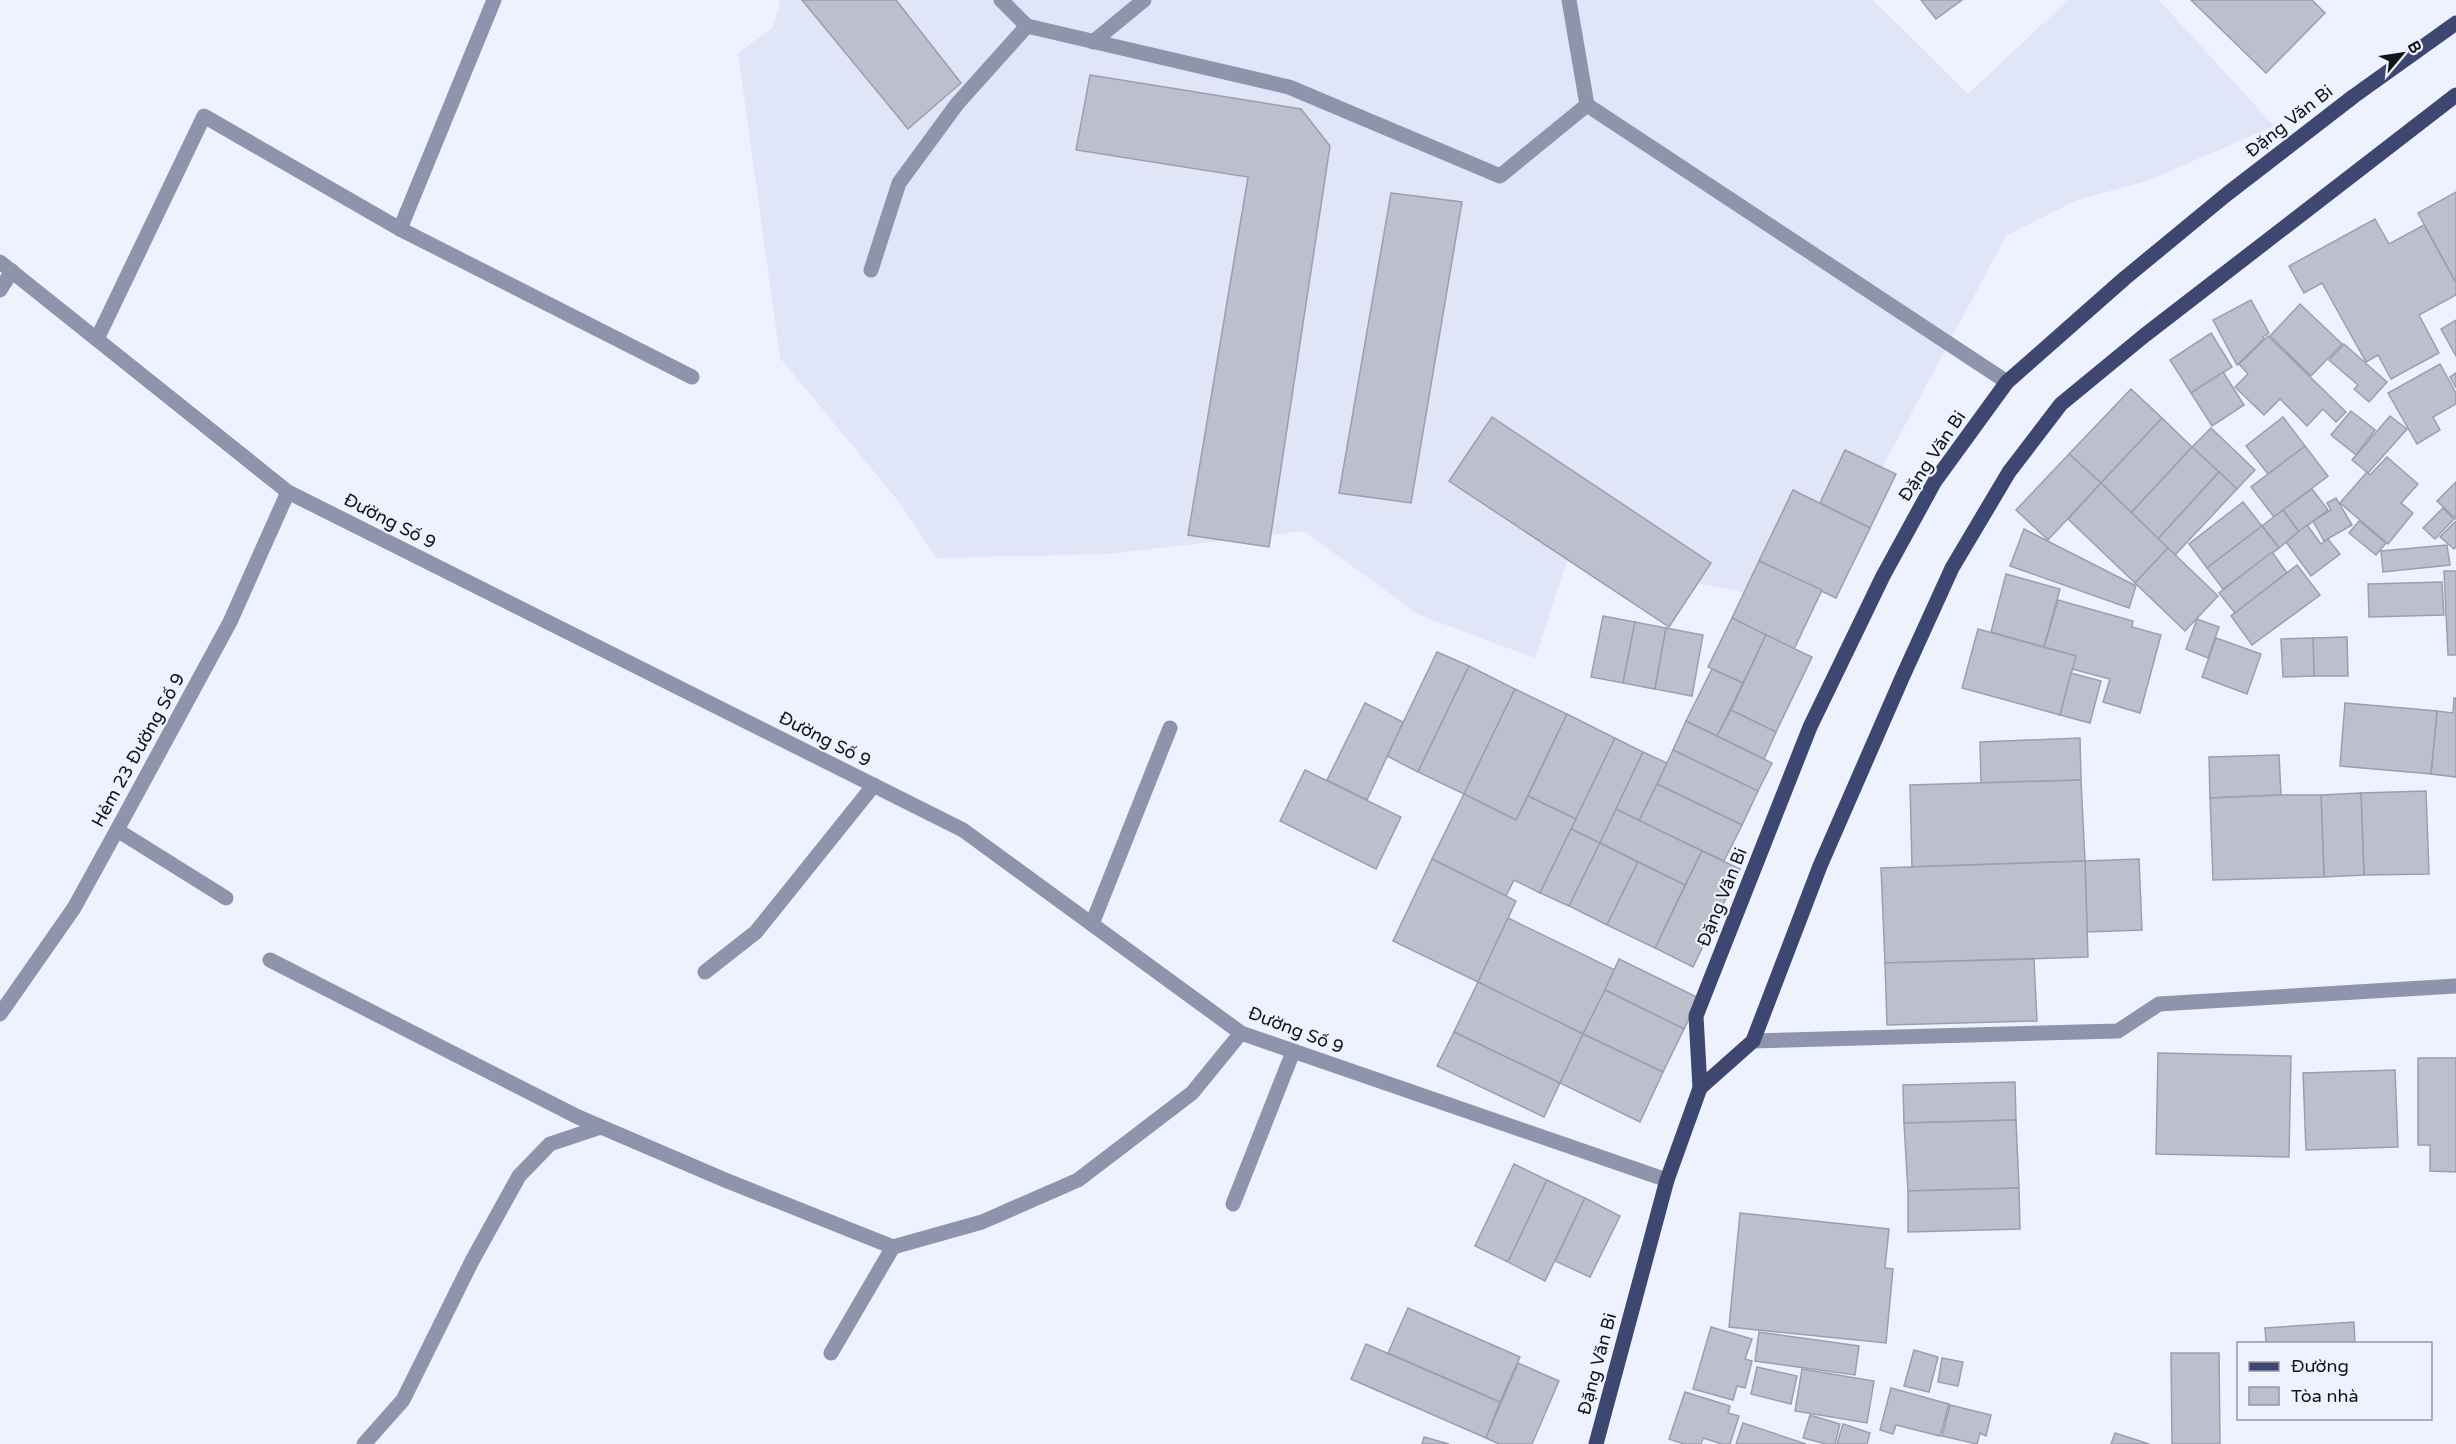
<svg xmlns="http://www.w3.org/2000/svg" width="2456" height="1444" font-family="'Varela Round',sans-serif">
<rect width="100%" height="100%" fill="#eef2ff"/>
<polygon fill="#e0e5f8" points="778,0 1873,0 1968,94 2068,0 2159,0 2274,126 2147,181 2077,200 2006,236 1809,605 1568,558 1535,658 1419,615 1304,531 1109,554 936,558 899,502 780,358 738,53 772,28 780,4"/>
<g fill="#bcc0cc" stroke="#9b9fab" stroke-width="1.5">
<polygon points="802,0 896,0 961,83 908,129"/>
<polygon points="1921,0 1962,0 1936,19"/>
<polygon points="2191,0 2312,0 2325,13 2266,73"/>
<polygon points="1090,75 1301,109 1330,146 1269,547 1188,535 1248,177 1076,150"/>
<polygon points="2456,192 2456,283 2418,213"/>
<polygon points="1391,193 1462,202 1411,503 1339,493"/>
<polygon points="2375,219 2389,244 2424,225 2456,283 2456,295 2419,315 2439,353 2391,379 2378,355 2366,362 2322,283 2304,293 2289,266"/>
<polygon points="2251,300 2269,333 2263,337 2264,339 2237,365 2213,320"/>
<polygon points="2300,304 2342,344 2311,376 2270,336"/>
<polygon points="2456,320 2456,356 2441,329"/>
<polygon points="2211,333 2232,367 2191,393 2170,360"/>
<polygon points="2268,336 2346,412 2336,422 2323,409 2307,426 2280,399 2264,415 2235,387 2248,374 2239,364"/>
<polygon points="2344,344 2387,382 2369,402 2354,389 2358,385 2329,360"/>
<polygon points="2440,364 2456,393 2456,404 2433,417 2440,430 2417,444 2388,393"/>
<polygon points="2223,372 2244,405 2212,426 2191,393"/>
<polygon points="2456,373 2456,388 2450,377"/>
<polygon points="2131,389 2162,418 2101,483 2069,454"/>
<polygon points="2351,411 2375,430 2356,455 2331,435"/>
<polygon points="2390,416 2407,429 2368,473 2352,460"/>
<polygon points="1492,417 1711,563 1669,627 1449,481"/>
<polygon points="2283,417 2305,446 2268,474 2246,446"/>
<polygon points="2162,418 2192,447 2131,513 2101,483"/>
<polygon points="2211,428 2255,470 2237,489 2192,447"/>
<polygon points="2305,446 2328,476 2274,517 2251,487"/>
<polygon points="2192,447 2219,472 2158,539 2131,513"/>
<polygon points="1845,450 1896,474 1870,528 1820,503"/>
<polygon points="2069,454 2101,483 2048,540 2016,510"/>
<polygon points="2387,457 2418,484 2401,503 2413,513 2388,544 2340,503 2367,472 2370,475"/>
<polygon points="2219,472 2237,489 2175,555 2158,539"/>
<polygon points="2456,482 2456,519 2437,501"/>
<polygon points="2101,483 2168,548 2135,583 2068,519"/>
<polygon points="2312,489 2328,510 2299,532 2283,510"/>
<polygon points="1793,490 1870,528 1836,598 1759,561"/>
<polygon points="2336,498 2352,525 2324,541 2313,521 2331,510 2327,503"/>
<polygon points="2243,502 2262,526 2207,568 2189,544"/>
<polygon points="2443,508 2454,519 2435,539 2423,528"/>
<polygon points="2283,510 2299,532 2279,548 2262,526"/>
<polygon points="2359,521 2386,543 2376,555 2349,533"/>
<polygon points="2456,521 2456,547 2454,549 2440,537"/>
<polygon points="2307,525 2321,544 2328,539 2340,554 2311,576 2286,542"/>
<polygon points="2262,526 2279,548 2223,589 2207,568"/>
<polygon points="2024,529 2136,586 2129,608 2010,566"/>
<polygon points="2447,545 2450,565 2383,572 2381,551"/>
<polygon points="2168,548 2218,596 2185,631 2135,583"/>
<polygon points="2272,552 2287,573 2235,613 2219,593"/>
<polygon points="1759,561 1822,590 1794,649 1732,618"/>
<polygon points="2297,565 2320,595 2252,645 2231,616"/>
<polygon points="2444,571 2456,571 2456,655 2448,655"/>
<polygon points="2006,574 2060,589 2044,647 1991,632"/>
<polygon points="2442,582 2444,615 2369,617 2368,584"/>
<polygon points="2058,600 2133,621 2132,627 2161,635 2140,713 2103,702 2110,679 2072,669 2076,656 2044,647"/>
<polygon points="1603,616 1635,622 1623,683 1591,677"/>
<polygon points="1732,618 1766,635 1743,683 1708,667"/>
<polygon points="2197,619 2219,627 2208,658 2186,649"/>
<polygon points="1635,622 1666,628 1655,689 1623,683"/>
<polygon points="1666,628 1703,635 1692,696 1655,689"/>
<polygon points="1978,629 2076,656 2060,715 1962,688"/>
<polygon points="1766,635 1812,657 1776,732 1731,710"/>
<polygon points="2347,637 2348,676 2314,676 2313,638"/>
<polygon points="2216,638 2261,654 2247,694 2202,677"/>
<polygon points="2313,638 2314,676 2283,677 2281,639"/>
<polygon points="1437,652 1469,666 1418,772 1387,756"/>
<polygon points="1469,666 1515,689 1464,794 1418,772"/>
<polygon points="1712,669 1743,683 1717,736 1686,721"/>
<polygon points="2071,673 2101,681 2090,723 2060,715"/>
<polygon points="1515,689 1567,714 1516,820 1464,794"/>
<polygon points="2454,698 2456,698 2456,777 2431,774 2437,711 2453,713"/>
<polygon points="1365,703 1403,722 1367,800 1327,780"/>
<polygon points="2345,703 2437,711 2431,774 2340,766"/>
<polygon points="1731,710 1776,732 1764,759 1717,736"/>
<polygon points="1567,714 1615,738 1576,819 1528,796"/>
<polygon points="1686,721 1772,763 1758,791 1673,750"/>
<polygon points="1615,738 1643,752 1600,843 1571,829"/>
<polygon points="2080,738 2081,780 1981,783 1980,742"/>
<polygon points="1673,750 1758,791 1742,825 1657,784"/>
<polygon points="1643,752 1667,763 1639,821 1616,809"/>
<polygon points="2279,755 2281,795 2210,798 2209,757"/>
<polygon points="1305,770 1401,817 1376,869 1280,821"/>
<polygon points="2081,780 2085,861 1912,867 1910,785"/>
<polygon points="1657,784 1742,825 1724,861 1639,821"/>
<polygon points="2426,791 2429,874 2364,875 2361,793"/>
<polygon points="2361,793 2364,875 2324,877 2321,795"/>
<polygon points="1464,794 1516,820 1528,796 1576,819 1540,893 1514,880 1506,896 1432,859"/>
<polygon points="2281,795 2321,795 2324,877 2213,880 2210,798"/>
<polygon points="1616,809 1702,851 1685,885 1600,843"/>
<polygon points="1571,829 1600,843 1569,906 1540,893"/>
<polygon points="1600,843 1638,862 1607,925 1569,906"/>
<polygon points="1702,851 1740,869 1693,967 1655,948"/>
<polygon points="1432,859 1516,901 1478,982 1393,941"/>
<polygon points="2139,859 2142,930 2087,932 2085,861"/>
<polygon points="2085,861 2088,957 1885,963 1881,868"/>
<polygon points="1638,862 1685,885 1655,948 1607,925"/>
<polygon points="1508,918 1615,970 1583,1034 1478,982"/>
<polygon points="1619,959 1699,998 1684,1029 1605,990"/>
<polygon points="2034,959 2037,1021 1887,1025 1885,963"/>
<polygon points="1478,982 1583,1034 1560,1083 1454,1032"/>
<polygon points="1605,990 1684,1029 1663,1072 1583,1034"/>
<polygon points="1454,1032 1560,1083 1544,1117 1437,1066"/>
<polygon points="1583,1034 1663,1072 1640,1122 1560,1083"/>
<polygon points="2158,1053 2291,1056 2289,1157 2156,1154"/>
<polygon points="2418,1058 2456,1058 2456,1172 2430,1171 2430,1145 2418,1145"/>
<polygon points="2395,1070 2398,1147 2306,1150 2303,1073"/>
<polygon points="2015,1082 2016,1120 1904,1123 1903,1085"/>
<polygon points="2016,1120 2019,1188 1908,1191 1904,1123"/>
<polygon points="1514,1164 1547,1180 1508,1262 1475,1246"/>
<polygon points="1547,1180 1585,1198 1545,1281 1508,1262"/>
<polygon points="2019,1188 2020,1229 1908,1232 1908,1191"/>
<polygon points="1585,1198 1620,1216 1590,1277 1555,1261"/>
<polygon points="1740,1213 1889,1229 1885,1268 1893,1269 1886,1343 1729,1327"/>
<polygon points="1408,1308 1520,1357 1500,1402 1388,1353"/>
<polygon points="2354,1322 2355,1344 2239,1344 2266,1342 2265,1328"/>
<polygon points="1711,1327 1752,1339 1745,1359 1752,1361 1745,1388 1737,1386 1733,1400 1693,1389"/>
<polygon points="1759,1332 1859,1346 1855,1375 1755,1361"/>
<polygon points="1366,1344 1500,1402 1486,1438 1351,1379"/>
<polygon points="1914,1350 1938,1357 1929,1392 1904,1386"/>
<polygon points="2171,1353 2219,1353 2220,1444 2172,1444"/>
<polygon points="1942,1358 1963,1362 1958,1386 1938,1382"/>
<polygon points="1518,1363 1559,1381 1532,1444 1499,1444 1486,1438"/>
<polygon points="1757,1367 1797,1376 1791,1404 1751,1394"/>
<polygon points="1802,1369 1874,1381 1867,1423 1795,1411"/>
<polygon points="1891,1388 1949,1404 1940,1436 1896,1425 1893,1434 1880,1430"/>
<polygon points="1685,1392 1730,1406 1728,1413 1739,1416 1730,1444 1722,1444 1703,1438 1701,1444 1684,1444 1669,1439"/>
<polygon points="1950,1405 1991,1415 1986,1436 1980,1433 1977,1444 1942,1436"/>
<polygon points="1810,1415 1840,1424 1835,1444 1826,1444 1803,1438"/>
<polygon points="1743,1423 1806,1444 1736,1444"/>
<polygon points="1843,1424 1870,1433 1867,1444 1837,1444"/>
<polygon points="2115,1433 2149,1444 2111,1444"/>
<polygon points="1424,1437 1449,1444 1422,1444"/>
</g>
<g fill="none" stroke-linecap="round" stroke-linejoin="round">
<g stroke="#8d94ac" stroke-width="15">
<polyline points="1001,0 1027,26 1289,87 1500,176 1587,105 2007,382"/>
<polyline points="1569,0 1587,105"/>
<polyline points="1093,42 1144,0"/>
<polyline points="400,229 494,0"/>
<polyline points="0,262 288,492 963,830 1241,1033 1667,1180"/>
<polyline points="871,270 899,183 957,104 1027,26"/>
<polyline points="0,290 12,271"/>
<polyline points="97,339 204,116 400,229 692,377"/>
<polyline points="117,830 226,898"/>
<polyline points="1092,924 1170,728"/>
<polyline points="270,960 578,1117 725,1180 893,1247"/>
<polyline points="705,972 756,932 874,785"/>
<polyline points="0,1014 74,908 117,830 230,622 288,492"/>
<polyline points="1753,1041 2118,1031 2159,1004 2456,986"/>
<polyline points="1233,1204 1293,1052"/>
<polyline points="831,1353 893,1247 982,1222 1078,1180 1192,1093 1241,1033"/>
<polyline points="364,1444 403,1400 472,1261 519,1176 550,1144 601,1127"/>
</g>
<g stroke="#3e4770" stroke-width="15">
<polyline points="1700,1088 1753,1041 1820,866 1902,678 1952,568 2009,472 2061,404 2145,335 2456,95"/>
<polyline points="1596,1444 1667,1180 1700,1088 1696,1016 1810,727 1883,576 1935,481 2007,382 2125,278 2227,194 2354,96 2456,23"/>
</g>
</g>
<g text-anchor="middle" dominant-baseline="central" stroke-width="4.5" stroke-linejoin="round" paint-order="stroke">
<g font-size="18" fill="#131418" stroke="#eef2ff">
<text transform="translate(2289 121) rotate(-38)">Đặng Văn Bi</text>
<text transform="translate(1932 456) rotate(-56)">Đặng Văn Bi</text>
<text transform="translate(390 521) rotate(27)">Đường Số 9</text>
<text transform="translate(825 739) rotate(27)">Đường Số 9</text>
<text transform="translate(138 750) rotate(-61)">Hẻm 23 Đường Số 9</text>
<text transform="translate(1722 897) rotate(-68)">Đặng Văn Bi</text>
<text transform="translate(1296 1030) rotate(21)">Đường Số 9</text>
<text transform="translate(1597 1364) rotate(-75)">Đặng Văn Bi</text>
</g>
</g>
<rect x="2237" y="1342" width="195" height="78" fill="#eef2ff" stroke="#9699a3" stroke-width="1.5"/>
<rect x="2249" y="1362" width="30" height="9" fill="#3e4770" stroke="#9699a3" stroke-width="1.5"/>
<text x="2291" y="1372" font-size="18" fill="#131418">Đường</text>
<rect x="2249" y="1387" width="30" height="18" fill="#bcc0cc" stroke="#9699a3" stroke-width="1.5"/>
<text x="2291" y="1402" font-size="18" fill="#131418">Tòa nhà</text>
<g transform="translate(2402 54) rotate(61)" stroke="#eef2ff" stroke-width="4.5" paint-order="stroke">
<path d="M0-4.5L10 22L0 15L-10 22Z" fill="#131418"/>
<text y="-9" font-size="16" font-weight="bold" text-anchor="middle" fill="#131418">B</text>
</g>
</svg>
